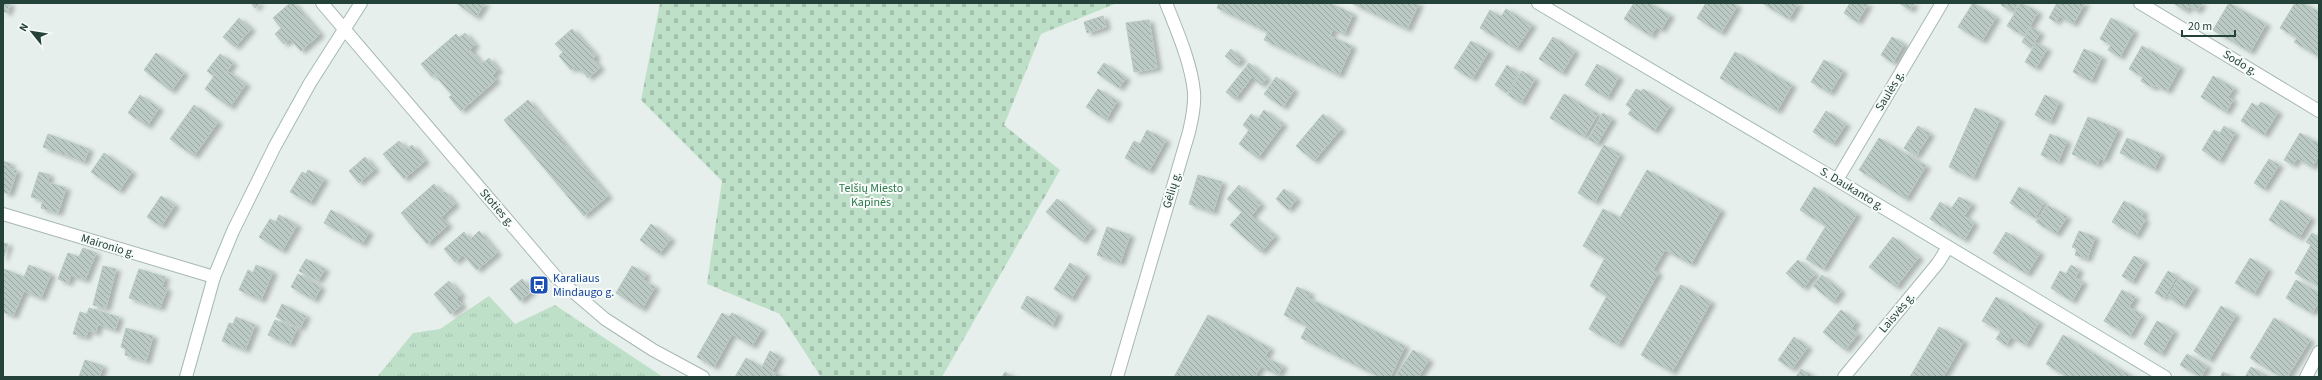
<svg xmlns="http://www.w3.org/2000/svg" width="2322" height="380" font-family="'Source Sans 3',sans-serif">
<defs>
<pattern id="cemetery-stones" width="16" height="16" patternUnits="userSpaceOnUse"><rect width="16" height="16" fill="#bfe0c8"/><path d="M2 7V4a2 2 0 0 1 4 0v3zM10 15v-3a2 2 0 0 1 4 0v3z" fill="#a4c1ad"/></pattern>
<pattern id="park-tufts" width="24" height="20" patternUnits="userSpaceOnUse"><rect width="24" height="20" fill="#bfe0c8"/><path d="M3 7l-1-3M5 7V3M7 7l1-3M15 17l-1-3M17 17v-4M19 17l1-3" fill="none" stroke="#a4c1ad"/></pattern>
<pattern id="building-back-hatch" width="6" height="6" patternUnits="userSpaceOnUse"><rect width="6" height="6" fill="#bbcac4"/><path d="M-1 5l2 2M0 0l6 6M5-1l2 2" fill="none" stroke="#98a6a0"/></pattern>
<filter id="shadow"><feDropShadow dx="4.5" dy="2.5" stdDeviation="2" flood-color="#0004"/></filter>
</defs>
<rect width="100%" height="100%" fill="#e6efeb"/>
<polygon fill="url(#cemetery-stones)" points="660,3 1117,3 1041,34 1004,125 1060,170 942,377 821,377 780,314 707,284 722,181 641,100"/>
<polygon fill="url(#park-tufts)" points="489,296 515,324 555,305 663,377 377,377 413,333 440,329"/>
<g fill="url(#building-back-hatch)" stroke="#b8c9c2" filter="url(#shadow)">
<polygon points="3,3 10,3 7,13 3,11"/>
<polygon points="251,3 260,3 255,8"/>
<polygon points="290,3 293,3 320,34 301,51 290,39 284,44 275,34 281,28 273,18"/>
<polygon points="456,3 485,3 476,17"/>
<polygon points="1219,3 1329,3 1353,14 1344,34 1333,29 1330,36 1352,46 1339,75 1264,40 1268,32 1217,8"/>
<polygon points="1351,3 1419,3 1407,29"/>
<polygon points="1634,3 1649,3 1670,15 1661,30 1656,27 1651,36 1624,19"/>
<polygon points="1706,3 1732,3 1737,6 1721,33 1697,18"/>
<polygon points="1762,3 1798,3 1789,19"/>
<polygon points="1850,3 1868,4 1857,22 1844,13"/>
<polygon points="1899,3 1914,3 1910,10"/>
<polygon points="1973,3 1996,17 1982,41 1958,27"/>
<polygon points="2002,3 2019,3 2013,12 2001,5"/>
<polygon points="2021,3 2038,12 2024,36 2007,26"/>
<polygon points="2057,3 2085,3 2073,24 2059,16 2056,22 2049,18"/>
<polygon points="2173,3 2202,3 2197,11 2189,6 2186,11"/>
<polygon points="2229,3 2266,24 2250,52 2213,30"/>
<polygon points="2295,3 2303,3 2319,12 2319,49 2316,55 2294,42 2297,38 2280,28"/>
<polygon points="1506,9 1532,25 1516,49 1480,28 1490,10 1501,17"/>
<polygon points="1103,16 1106,27 1087,33 1084,22"/>
<polygon points="239,18 251,29 235,47 223,37"/>
<polygon points="2111,18 2134,31 2120,57 2108,50 2111,45 2100,39"/>
<polygon points="1149,20 1157,68 1134,72 1126,23"/>
<polygon points="2031,27 2040,33 2031,48 2022,42"/>
<polygon points="572,29 596,56 593,59 600,68 588,78 581,69 579,71 575,67 571,70 559,56 563,52 555,44"/>
<polygon points="465,33 475,45 470,50 482,64 489,58 498,70 492,75 496,80 461,111 449,97 452,95 434,74 432,77 421,64 456,34 459,38"/>
<polygon points="1553,37 1575,51 1562,73 1539,59"/>
<polygon points="1892,37 1904,44 1893,63 1881,55"/>
<polygon points="1471,41 1489,51 1472,79 1454,68"/>
<polygon points="2036,43 2047,49 2036,68 2025,62"/>
<polygon points="2142,46 2180,67 2167,91 2155,85 2153,88 2141,81 2143,77 2129,69"/>
<polygon points="1231,49 1242,59 1236,65 1225,56"/>
<polygon points="2084,49 2102,57 2091,81 2073,72"/>
<polygon points="1735,52 1792,85 1777,111 1720,78"/>
<polygon points="156,53 184,73 171,91 144,70"/>
<polygon points="220,54 233,63 227,71 246,84 230,107 205,89 214,76 207,71"/>
<polygon points="1824,60 1843,71 1830,93 1811,82"/>
<polygon points="1104,63 1126,78 1119,88 1097,73"/>
<polygon points="1249,63 1267,78 1261,85 1252,77 1235,99 1226,92"/>
<polygon points="1597,64 1619,77 1607,98 1585,85"/>
<polygon points="1507,65 1519,73 1507,93 1495,85"/>
<polygon points="1522,71 1535,79 1521,103 1508,95"/>
<polygon points="2213,76 2234,88 2228,97 2233,100 2226,112 2201,97"/>
<polygon points="1276,77 1294,90 1283,107 1264,94"/>
<polygon points="1098,89 1117,101 1106,120 1086,107"/>
<polygon points="1636,89 1642,92 1643,89 1670,106 1654,131 1628,114 1632,109 1626,105"/>
<polygon points="1564,94 1598,114 1584,137 1550,118"/>
<polygon points="140,95 159,108 147,126 128,113"/>
<polygon points="2045,95 2059,102 2050,122 2035,115"/>
<polygon points="528,100 608,196 584,216 504,120"/>
<polygon points="2261,102 2278,112 2264,135 2241,121 2252,103 2258,107"/>
<polygon points="194,105 218,122 194,156 170,139"/>
<polygon points="1975,108 2000,119 1973,178 1949,167"/>
<polygon points="1264,110 1283,124 1258,158 1239,144 1249,130 1243,125 1251,114 1258,119"/>
<polygon points="1826,111 1846,124 1833,144 1813,132"/>
<polygon points="1603,113 1612,119 1597,144 1588,139"/>
<polygon points="1323,114 1341,129 1314,161 1296,146"/>
<polygon points="2088,117 2118,129 2104,160 2100,158 2097,165 2072,154"/>
<polygon points="1918,126 1930,134 1916,156 1904,148"/>
<polygon points="2224,126 2235,133 2219,161 2202,150 2214,130 2220,133"/>
<polygon points="1147,130 1166,140 1149,171 1125,158 1134,141 1140,144"/>
<polygon points="2300,133 2319,144 2319,155 2312,167 2297,158 2293,165 2284,160"/>
<polygon points="48,134 89,149 84,162 43,147"/>
<polygon points="2050,134 2067,141 2058,162 2041,155"/>
<polygon points="1879,138 1926,166 1906,199 1859,170"/>
<polygon points="2127,138 2161,154 2154,169 2120,153"/>
<polygon points="399,141 407,149 412,145 425,161 404,179 383,154"/>
<polygon points="1604,145 1620,154 1595,202 1578,193"/>
<polygon points="104,153 132,172 119,191 91,172"/>
<polygon points="365,157 375,169 359,183 349,171"/>
<polygon points="2269,159 2279,165 2264,189 2254,183"/>
<polygon points="3,161 11,164 9,168 17,171 9,194 3,192"/>
<polygon points="308,170 324,179 310,203 290,192 302,172 306,174"/>
<polygon points="1647,170 1721,210 1691,264 1665,250 1653,270 1658,273 1618,345 1589,329 1607,296 1590,286 1605,258 1583,246 1603,209 1620,218"/>
<polygon points="39,172 50,175 47,182 66,188 58,213 41,208 43,200 31,197"/>
<polygon points="1198,175 1222,182 1213,212 1189,204"/>
<polygon points="434,184 442,193 445,192 455,204 441,217 448,225 427,244 401,213"/>
<polygon points="1239,185 1261,204 1251,216 1275,236 1261,252 1230,225 1242,212 1227,199"/>
<polygon points="1814,187 1857,214 1823,269 1806,259 1826,226 1800,210"/>
<polygon points="2019,187 2044,202 2035,218 2010,203"/>
<polygon points="1284,189 1297,199 1288,210 1276,199"/>
<polygon points="161,196 175,205 161,226 147,217"/>
<polygon points="1959,197 1972,204 1964,216 1974,223 1964,240 1930,219 1940,202 1951,209"/>
<polygon points="1057,199 1092,228 1082,241 1046,212"/>
<polygon points="2281,200 2311,218 2299,238 2269,220"/>
<polygon points="2124,201 2144,212 2141,217 2145,220 2136,236 2112,222"/>
<polygon points="2047,205 2067,217 2056,234 2036,222"/>
<polygon points="331,210 369,232 362,244 324,223"/>
<polygon points="279,215 297,225 282,251 259,237 270,219 276,222"/>
<polygon points="651,224 671,239 659,254 640,240"/>
<polygon points="1107,227 1130,235 1120,263 1097,255"/>
<polygon points="479,231 497,253 477,270 463,255 455,262 444,249 464,232 470,240"/>
<polygon points="2079,231 2095,237 2087,259 2075,255 2077,249 2072,247"/>
<polygon points="2006,232 2040,253 2027,274 1993,253"/>
<polygon points="2312,233 2319,237 2319,287 2295,273 2311,245 2306,242"/>
<polygon points="1893,237 1919,257 1896,287 1869,267"/>
<polygon points="3,243 8,244 3,259"/>
<polygon points="83,248 96,253 85,280 71,275 68,283 58,279 68,253 79,257"/>
<polygon points="2134,256 2144,261 2132,282 2122,276"/>
<polygon points="2250,258 2268,269 2254,294 2235,283"/>
<polygon points="306,259 325,269 318,281 299,271"/>
<polygon points="1798,260 1815,274 1803,288 1786,273"/>
<polygon points="1070,263 1086,274 1071,299 1054,289"/>
<polygon points="29,265 51,274 41,298 24,291 13,316 3,312 4,269 24,277"/>
<polygon points="256,265 273,272 261,300 239,290 248,270 253,273"/>
<polygon points="2071,265 2079,270 2075,278 2083,282 2072,301 2051,288 2060,271 2066,274"/>
<polygon points="103,266 116,269 106,308 93,305"/>
<polygon points="632,266 646,274 643,280 655,287 642,309 616,293"/>
<polygon points="139,269 165,277 162,287 167,289 160,308 129,298"/>
<polygon points="2168,271 2177,276 2164,298 2155,293"/>
<polygon points="298,274 321,287 314,300 291,287"/>
<polygon points="1822,275 1841,291 1833,302 1813,286"/>
<polygon points="2179,278 2195,287 2183,306 2168,297"/>
<polygon points="522,279 532,291 520,301 510,289"/>
<polygon points="2296,280 2319,293 2319,302 2312,313 2286,298"/>
<polygon points="449,281 461,295 457,299 462,305 451,314 434,294"/>
<polygon points="1681,285 1711,302 1672,372 1641,355"/>
<polygon points="1297,287 1310,293 1308,298 1405,346 1390,377 1380,377 1301,338 1307,326 1284,315"/>
<polygon points="2122,290 2135,297 2129,307 2142,315 2130,336 2104,321"/>
<polygon points="1027,296 1058,313 1052,326 1021,308"/>
<polygon points="1996,297 2039,322 2026,345 2011,337 2006,345 1996,339 2001,331 1982,321"/>
<polygon points="282,304 306,316 300,328 276,317"/>
<polygon points="2221,306 2236,315 2209,360 2194,351"/>
<polygon points="89,308 119,317 115,330 98,324 96,333 88,330 86,337 73,334 80,312 87,314"/>
<polygon points="1841,310 1856,322 1851,329 1858,334 1845,350 1823,332"/>
<polygon points="722,313 729,317 732,313 762,329 752,346 732,334 714,367 697,357"/>
<polygon points="1208,315 1270,348 1265,357 1283,366 1278,375 1261,366 1255,377 1174,377"/>
<polygon points="236,317 255,325 245,350 222,341 229,323 233,324"/>
<polygon points="2274,318 2310,340 2287,377 2281,377 2250,358"/>
<polygon points="275,320 297,329 290,344 268,335"/>
<polygon points="2157,321 2174,331 2161,354 2144,344"/>
<polygon points="1939,327 1964,341 1943,377 1910,377"/>
<polygon points="126,328 153,336 146,361 125,355 126,349 121,347"/>
<polygon points="2063,335 2131,376 2131,377 2067,377 2046,364"/>
<polygon points="1794,337 1808,347 1792,369 1778,360"/>
<polygon points="1413,350 1429,360 1418,377 1395,377"/>
<polygon points="770,351 780,357 772,371 782,377 735,377 746,358 762,367"/>
<polygon points="2187,354 2207,366 2201,377 2180,365"/>
<polygon points="85,360 103,366 99,377 79,377"/>
<polygon points="2251,367 2269,377 2245,377"/>
<polygon points="1801,369 1814,377 1796,377"/>
<polygon points="1005,372 1013,377 1002,377"/>
<polygon points="2223,372 2232,377 2220,377"/>
</g>
<g fill="none" stroke-linecap="round" stroke-linejoin="round">
<defs>
<g id="minor">
<polyline points="322,3 556,277 605,319 653,350 703,377"/>
<polyline points="2140,3 2319,111"/>
<polyline points="1837,180 1942,3"/>
<polyline points="3,214 214,277"/>
<path d="M1117 377 1189 132C1192 119 1195 106 1194 92 1191 62 1177 31 1166 3"/>
<polyline points="1844,377 1938,263 1948,247"/>
<polyline points="2306,377 2319,352"/>
</g>
<g id="secondary">
<polyline points="1538,3 1837,180 2165,377"/>
<polyline points="186,377 214,277 233,231 275,146 310,83 361,3"/>
</g>
</defs>
<use href="#minor" stroke="#a8b8b2" stroke-width="14"/>
<use href="#secondary" stroke="#a4bbb3" stroke-width="14"/>
<use href="#minor" stroke="#fff" stroke-width="12"/>
<use href="#secondary" stroke="#fff" stroke-width="12"/>
</g>
<defs>
<symbol id="bus-square" viewBox="-11 -11 22 22"><rect x="-9" y="-9" width="18" height="18" rx="4" fill="#1a4fb4" stroke="#f7fbf9"/><path d="M-5-6H5V4H4V6H2V4H-2V6H-4V4H-5ZM-3.5-4V0h7V-4ZM-3.5 1.2v1.5H-2V1.2ZM2 1.2v1.5H3.5V1.2Z" fill="#fff"/></symbol>
</defs>
<g fill-rule="evenodd">
<use href="#bus-square" x="528" y="274" width="22" height="22"/>
</g>
<g text-anchor="middle" dominant-baseline="central" stroke-width="4" stroke-linejoin="round" paint-order="stroke">
<g font-size="12" fill="#24423a" stroke="#f7fbf9">
<text transform="translate(2240 63) rotate(31)">Sodo g.</text>
<text transform="translate(1890 91) rotate(-59)">Saulės g.</text>
<text transform="translate(1852 189) rotate(31)">S. Daukanto g.</text>
<text transform="translate(1172 190) rotate(-73)">Gėlių g.</text>
<text transform="translate(497 208) rotate(49)">Stoties g.</text>
<text transform="translate(108 246) rotate(17)">Maironio g.</text>
<text transform="translate(1897 313) rotate(-50)">Laisvės g.</text>
</g>
<g font-size="12" fill="#2d7a4b" stroke="#f7fbf9">
<text x="871" y="188">Telšių Miesto<tspan x="871" dy="14">Kapinės</tspan></text>
</g>
<g font-size="12" fill="#164399" stroke="#f7fbf9" text-anchor="start">
<text x="553" y="278">Karaliaus<tspan x="553" dy="14">Mindaugo g.</tspan></text>
</g>
</g>
<rect width="2322" height="380" fill="none" stroke="#24423a" stroke-width="8"/>
<g transform="translate(32 32) rotate(300)" stroke="#f7fbf9" stroke-width="3" paint-order="stroke">
<path d="M0-3L7 15L0 10L-7 15Z" fill="#24423a"/>
<text y="-6" font-size="11" font-weight="bold" text-anchor="middle" fill="#24423a">N</text>
</g>
<path d="M2182 30v6h53v-6" fill="none" stroke="#24423a" stroke-width="2"/>
<text x="2188" y="30" font-size="12" fill="#24423a" stroke="#f7fbf9" stroke-width="3" paint-order="stroke">20 m</text>
</svg>
